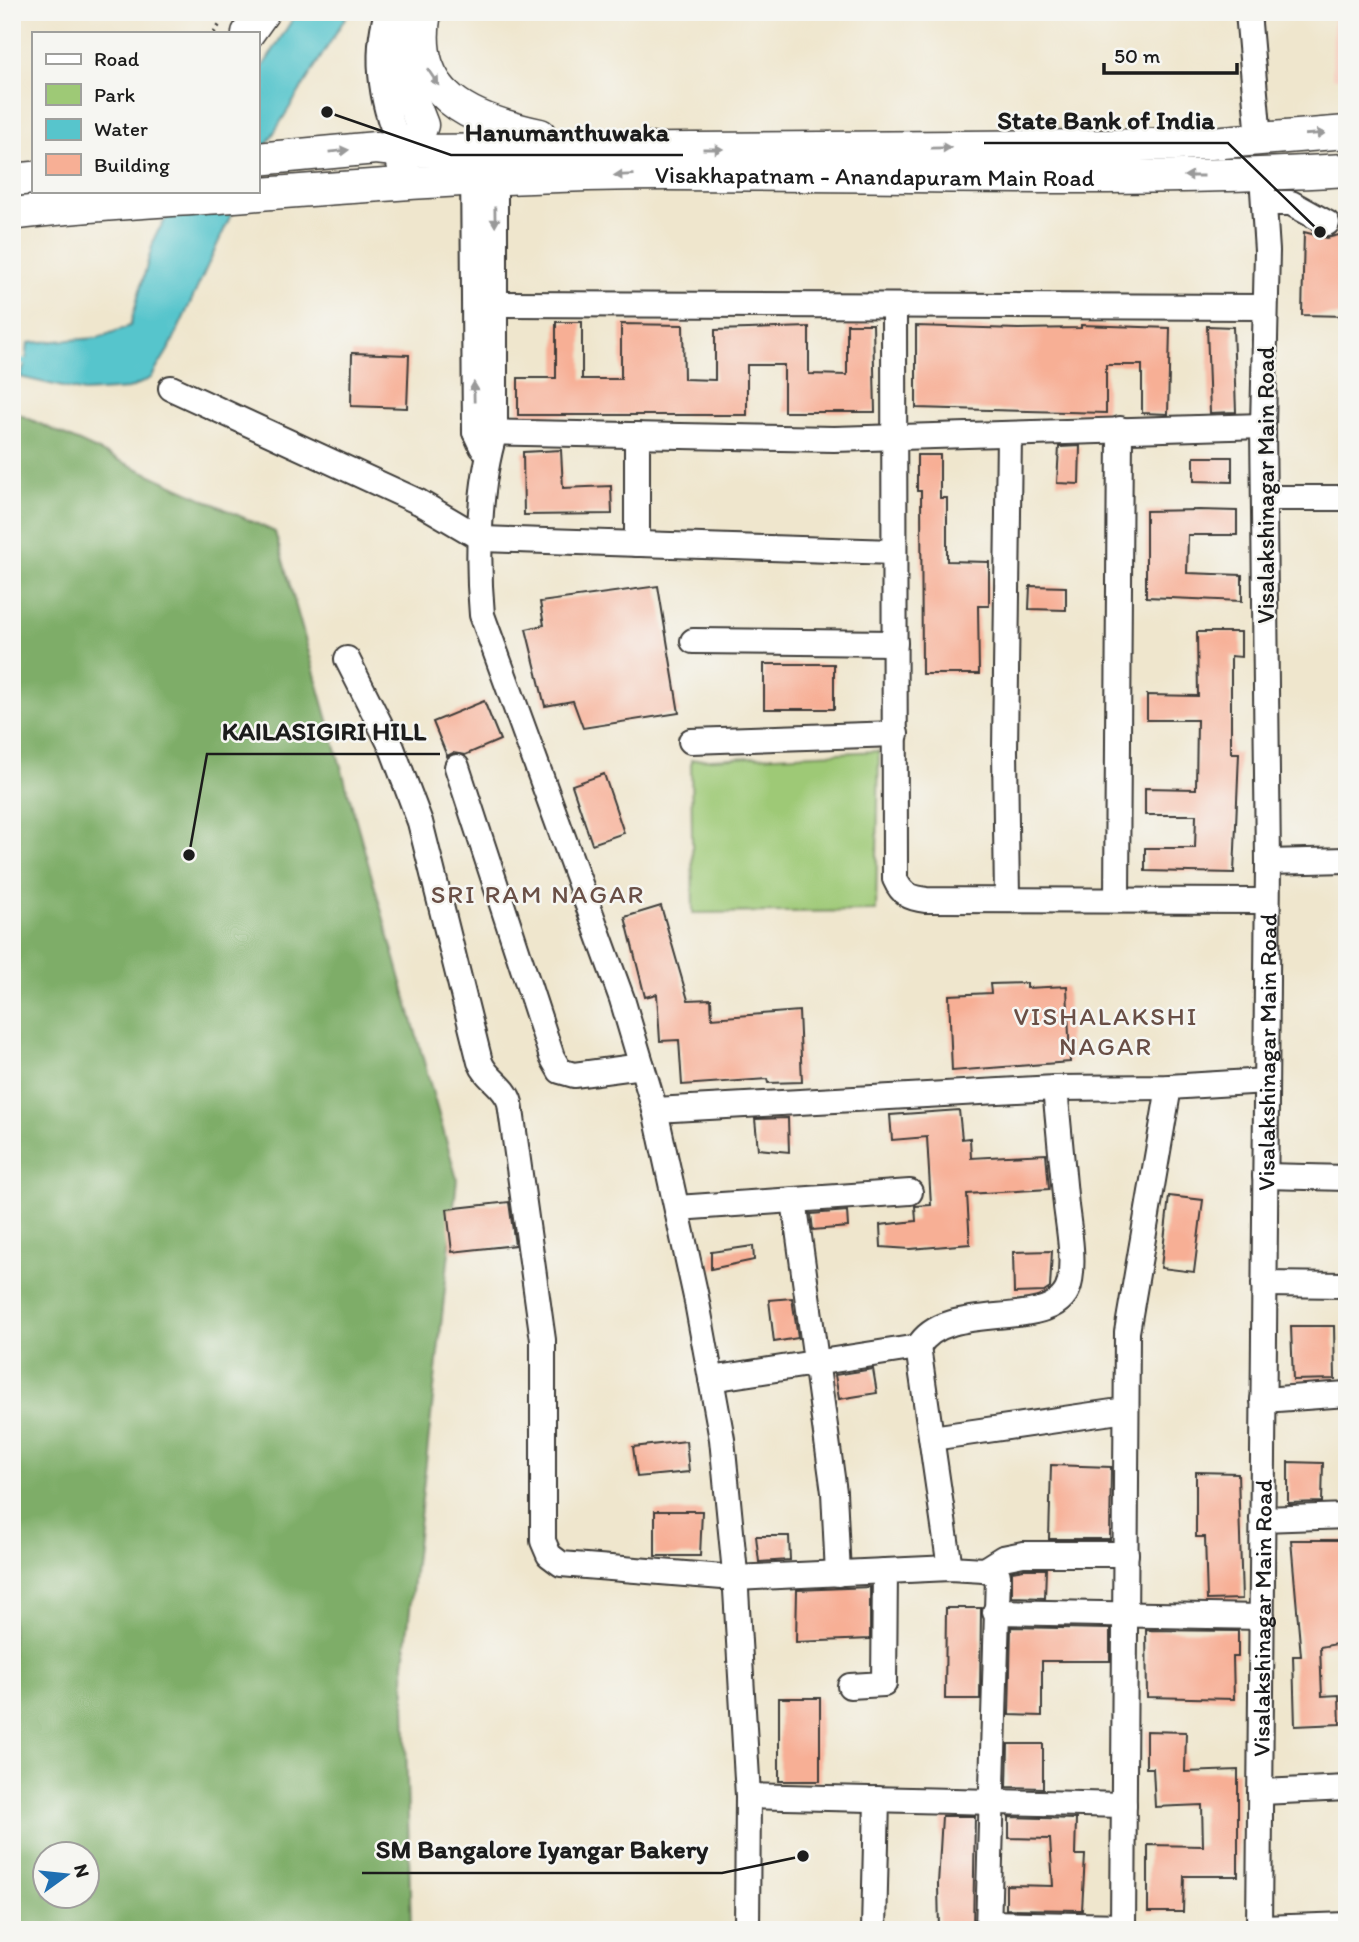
<svg xmlns="http://www.w3.org/2000/svg" width="1359" height="1942" font-family="Itim,sans-serif">
<rect width="100%" height="100%" fill="#f6f6f2"/>
<filter id="ink" filterUnits="userSpaceOnUse"><feTurbulence type="fractalNoise" baseFrequency=".0143" numOctaves="2"/><feDisplacementMap in="SourceGraphic" scale="14" xChannelSelector="R" yChannelSelector="G"/><feConvolveMatrix kernelMatrix="1 2 1 2 8 2 1 2 1" color-interpolation-filters="sRGB"/></filter>
<filter id="wash" filterUnits="userSpaceOnUse"><feTurbulence type="fractalNoise" baseFrequency=".00686" numOctaves="4" result="noise"/><feDisplacementMap in="SourceGraphic" scale="28" xChannelSelector="R" yChannelSelector="G"/><feGaussianBlur stdDeviation="1.57" result="paint"/><feColorMatrix in="noise" values="0 0 0 0 0 0 0 0 0 0 0 0 0 0 0 0 0 1.4 0 .05"/><feComposite in="paint" operator="in"/></filter>
<g filter="url(#wash)">
<rect width="100%" height="100%" fill="#efe6cd"/>
<polygon fill="#f6d2c4" points="1333,12 1347,12 1347,78 1332,78"/>
<polygon fill="#9ec976" stroke="#5d7249" stroke-width="2" points="879,751 876,911 693,913 691,760"/>
<path fill="#7ead67" stroke="#4d6442" stroke-width="2" fill-rule="evenodd" d="M12 411 275 532 457 1179 404 1664 411 1930H12ZM46 1854H88V1896H46Z"/>
<g fill="#57c5cc" stroke="#3a7074" stroke-width="2">
<polygon points="297,12 349,12 257,160 257,76"/>
<polygon points="184,191 242,191 170,347 151,378 129,389 84,392 20,377 26,362 28,343 97,338 130,326 155,236"/>
</g>
<g fill="none" stroke-linecap="round" stroke-linejoin="round">
<polyline stroke="#57c5cc" stroke-width="5" points="12,360 32,362"/>
</g>
<g id="blocks">
<g fill="#f7af95">
<polygon points="1304,232 1327,238 1347,233 1347,316 1302,315"/>
<polygon points="556,322 582,322 582,379 621,379 621,324 683,325 684,379 715,380 715,330 809,327 809,374 847,375 847,324 873,324 875,412 784,412 784,365 747,365 747,415 518,415 518,378 556,378"/>
<polygon points="1081,325 1170,328 1168,414 1142,413 1142,365 1106,365 1106,413 916,408 916,326 1018,329 1081,328"/>
<polygon points="1207,326 1233,327 1236,412 1210,413"/>
<polygon points="352,353 409,355 407,408 351,406"/>
<polygon points="1080,446 1079,484 1057,483 1059,447"/>
<polygon points="561,450 563,488 611,486 612,514 524,515 523,452"/>
<polygon points="917,455 940,455 940,498 947,498 947,561 989,562 989,606 978,606 979,674 922,674 921,491 917,491"/>
<polygon points="1194,457 1232,457 1232,482 1194,481"/>
<polygon points="1199,510 1237,511 1237,535 1188,535 1187,573 1242,575 1242,601 1146,597 1146,511"/>
<polygon points="658,586 679,713 583,728 573,701 545,706 526,629 544,625 540,602"/>
<polygon points="1030,586 1066,587 1066,610 1029,609"/>
<polygon points="1197,632 1241,632 1241,657 1231,656 1231,753 1239,753 1234,873 1145,871 1145,848 1195,848 1196,815 1145,815 1145,788 1196,789 1197,720 1147,720 1147,695 1198,696"/>
<rect x="764" y="664" width="70" height="45"/>
<polygon points="484,701 500,740 465,755 453,753 447,756 433,722"/>
<polygon points="604,774 624,833 592,844 572,785"/>
<polygon points="661,906 688,1000 711,999 712,1018 799,1011 802,1082 768,1083 767,1079 682,1085 679,1040 660,1041 657,994 645,997 625,917"/>
<polygon points="1027,983 1027,988 1067,986 1070,1062 952,1071 949,995 991,993 990,984"/>
<polygon points="959,1110 962,1139 970,1138 971,1158 1046,1154 1049,1189 967,1194 970,1244 910,1249 881,1247 880,1225 916,1221 915,1206 931,1205 927,1137 892,1140 890,1115"/>
<polygon points="788,1118 789,1152 758,1149 755,1119"/>
<polygon points="1169,1196 1203,1200 1194,1272 1161,1268"/>
<polygon points="509,1202 515,1245 452,1252 447,1209"/>
<polygon points="847,1211 848,1227 813,1230 811,1214"/>
<polygon points="753,1246 754,1260 711,1269 711,1252"/>
<polygon points="1052,1251 1050,1288 1044,1292 1014,1293 1013,1252"/>
<polygon points="792,1298 798,1338 774,1342 769,1300"/>
<polygon points="1291,1326 1334,1326 1335,1379 1293,1380"/>
<polygon points="873,1369 877,1393 839,1399 835,1375"/>
<polygon points="686,1441 689,1472 637,1477 633,1447"/>
<polygon points="1288,1462 1323,1463 1322,1502 1288,1503"/>
<polygon points="1051,1465 1111,1467 1110,1539 1049,1539"/>
<polygon points="1196,1472 1238,1473 1242,1599 1207,1600 1205,1537 1196,1537"/>
<polygon points="655,1511 702,1511 700,1556 655,1556"/>
<polygon points="756,1536 789,1536 790,1560 759,1562"/>
<polygon points="1291,1540 1347,1540 1347,1642 1320,1647 1322,1696 1339,1695 1340,1724 1295,1726 1293,1656 1301,1656"/>
<polygon points="1024,1569 1046,1569 1045,1598 1012,1597 1012,1571"/>
<polygon points="870,1587 870,1639 796,1642 797,1590"/>
<polygon points="946,1608 981,1608 980,1699 945,1699"/>
<polygon points="1011,1627 1110,1629 1110,1661 1042,1661 1042,1716 1009,1715"/>
<polygon points="1146,1630 1238,1631 1238,1657 1233,1657 1234,1699 1147,1697"/>
<rect x="779" y="1698" width="41" height="83"/>
<polygon points="1146,1731 1186,1732 1185,1772 1238,1770 1238,1876 1184,1876 1183,1912 1148,1912 1148,1845 1203,1846 1202,1805 1155,1807 1153,1768 1146,1768"/>
<polygon points="1008,1744 1043,1744 1043,1788 1007,1787"/>
<polygon points="942,1816 975,1816 973,1930 939,1930 938,1884"/>
<polygon points="1009,1817 1076,1819 1075,1855 1085,1855 1082,1910 1006,1909 1006,1885 1053,1886 1050,1839 1009,1838"/>
</g>
</g>
</g>
<g filter="url(#ink)">
<use href="#blocks" fill-opacity="0" stroke="#3c3a37" stroke-width="2"/>
<g fill="none" stroke-linecap="round" stroke-linejoin="round">
<defs>
<g id="minor">
<path d="M387 12C374 57 381 110 404 151"/>
<polyline points="1248,12 1259,139"/>
<polyline points="406,17 408,12"/>
<path d="M495 160V432C478 486 477 560 482 615L622 999 655 1110 696 1297 722 1439 735 1573 748 1796 747 1930"/>
<polyline points="473,163 475,432 482,447"/>
<polyline points="1264,203 1291,203 1327,223"/>
<polyline points="496,304 1264,307"/>
<path d="M894 306 895 879C902 895 910 898 926 900L1267 901"/>
<polyline points="171,388 419,502 482,539 894,552"/>
<polyline points="475,432 834,439 1263,426"/>
<polyline points="637,435 637,544"/>
<polyline points="1264,498 1347,498"/>
<polyline points="693,641 895,643"/>
<path d="M347 659 392 748 420 822 480 1062C487 1080 505 1085 510 1103L543 1340V1541L549 1555 561 1564 735 1578 950 1568 984 1570 998 1575 988 1930"/>
<polyline points="691,741 896,734"/>
<polyline points="457,767 552,1057 560,1071 574,1075 642,1066"/>
<polyline points="1268,862 1347,860"/>
<polyline points="1007,898 1005,751 1009,434"/>
<polyline points="1117,899 1120,429"/>
<polyline points="655,1110 1055,1088 1169,1087 1266,1081"/>
<polyline points="1265,1176 1347,1178"/>
<polyline points="794,1200 834,1492 838,1574"/>
<polyline points="677,1208 910,1192"/>
<polyline points="1264,1284 1347,1285"/>
<polyline points="918,1347 950,1568"/>
<path d="M711 1379 918 1347C948 1295 1061 1337 1070 1281 1074 1257 1069 1230 1066 1206 1062 1167 1059 1127 1055 1088"/>
<polyline points="1263,1400 1347,1394"/>
<polyline points="932,1438 1126,1410"/>
<polyline points="1262,1519 1347,1516"/>
<polyline points="984,1570 1003,1558 1023,1554 1126,1554"/>
<polyline points="995,1612 1262,1617"/>
<polyline points="850,1686 884,1684 885,1571"/>
<polyline points="1260,1792 1347,1788"/>
<polyline points="748,1796 1124,1805"/>
<polyline points="988,1923 1123,1926"/>
<polyline points="1259,1928 1347,1925"/>
<polyline points="874,1930 877,1799"/>
<polyline points="1123,1930 1127,1332 1169,1087"/>
<path id="s1" d="M1259 1930 1268 862 1263 426 1267 251 1262 175"/>
</g>
<g id="major">
<path d="M425 12C410 96 470 120 540 135"/>
<polyline points="248,33 263,12"/>
<polyline points="257,159 376,148 404,151 1106,146 1211,143 1347,132"/>
<polyline points="403,163 404,151 416,140 422,125 406,84 404,36"/>
<polyline points="12,180 33,178"/>
<path id="s2" d="M12 214C90 204 169 201 247 195 387 184 528 174 669 174 895 174 1121 183 1347 170"/>
</g>
</defs>
<use href="#minor" stroke="#3c3a37" stroke-width="28"/>
<use href="#major" stroke="#3c3a37" stroke-width="35"/>
<polyline stroke="#3c3a37" stroke-width="3.5" stroke-dasharray="2 5" stroke-linecap="butt" points="214,33 228,12"/>
<use href="#minor" stroke="#fff" stroke-width="24"/>
<use href="#major" stroke="#fff" stroke-width="32"/>
</g>
<defs><path id="oneway-solid" d="M-6-.8H1V-3.2L6.5 0L1 3.2V.8H-6Z" transform="scale(1.75)"/></defs>
<g fill="#999">
<use href="#oneway-solid" transform="translate(433 77) rotate(56)"/>
<use href="#oneway-solid" transform="translate(1315 134) rotate(-4)"/>
<use href="#oneway-solid" transform="translate(941 148) rotate(-1)"/>
<use href="#oneway-solid" transform="translate(713 149)"/>
<use href="#oneway-solid" transform="translate(339 151) rotate(-6)"/>
<use href="#oneway-solid" transform="translate(624 175) rotate(178)"/>
<use href="#oneway-solid" transform="translate(1194 176) rotate(180)"/>
<use href="#oneway-solid" transform="translate(495 217) rotate(89)"/>
<use href="#oneway-solid" transform="translate(474 392) rotate(-91)"/>
</g>
</g>
<g text-anchor="middle" dominant-baseline="central" stroke-width="5" stroke-linejoin="round" paint-order="stroke">
<g font-size="24" fill="#1c1c1c" stroke="#f6f6f2">
<text stroke="none"><textPath href="#s2" startOffset="864">Visakhapatnam - Anandapuram Main Road</textPath></text>
<text transform="translate(1265 485) rotate(-90)">Visalakshinagar Main Road</text>
<text stroke="none"><textPath href="#s1" startOffset="878">Visalakshinagar Main Road</textPath></text>
<text stroke="none"><textPath href="#s1" startOffset="312">Visalakshinagar Main Road</textPath></text>
</g>
<g font-size="26" letter-spacing="2" fill="#694f46" stroke="#f6f6f2">
<text x="538" y="894">SRI RAM NAGAR</text>
<text x="1106" y="1016">VISHALAKSHI<tspan x="1106" dy="30">NAGAR</tspan></text>
</g>
</g>
<path fill="none" stroke="#1c1c1c" stroke-width="2.5" d="M1320 232L1228 143H984M327 112L451 155H683M189 855L207 754H440M803 1856L722 1873H362"/>
<g fill="#1c1c1c" stroke="#f6f6f2" stroke-width="2.5">
<circle cx="1320" cy="232" r="7"/>
<circle cx="327" cy="112" r="7"/>
<circle cx="189" cy="855" r="7"/>
<circle cx="803" cy="1856" r="7"/>
</g>
<g font-size="26" text-anchor="middle" font-weight="bold" fill="#1c1c1c" stroke="#f6f6f2" stroke-width="5" stroke-linejoin="round" paint-order="stroke">
<text x="1106" y="129">State Bank of India</text>
<text x="567" y="141">Hanumanthuwaka</text>
<text x="324" y="740">KAILASIGIRI HILL</text>
<text x="542" y="1858">SM Bangalore Iyangar Bakery</text>
</g>
<rect width="1359" height="1942" fill="none" stroke="#f6f6f2" stroke-width="42"/>
<rect x="32" y="32" width="228" height="161" fill="#f6f6f2" stroke="#9f9f9c" stroke-width="2"/>
<rect x="46" y="54" width="35" height="10" fill="#ffffff" stroke="#9f9f9c" stroke-width="2"/>
<text x="94" y="66" font-size="21" fill="#1c1c1c">Road</text>
<rect x="46" y="84" width="35" height="21" fill="#9ec976" stroke="#9f9f9c" stroke-width="2"/>
<text x="94" y="102" font-size="21" fill="#1c1c1c">Park</text>
<rect x="46" y="119" width="35" height="21" fill="#57c5cc" stroke="#9f9f9c" stroke-width="2"/>
<text x="94" y="136" font-size="21" fill="#1c1c1c">Water</text>
<rect x="46" y="154" width="35" height="21" fill="#f7af95" stroke="#9f9f9c" stroke-width="2"/>
<text x="94" y="172" font-size="21" fill="#1c1c1c">Building</text>
<g transform="translate(66 1875) rotate(75)"><circle r="33" fill="#f6f6f2" stroke="#9f9f9c" stroke-width="2"/>
<path d="M0-5L12 26L0 18L-12 26Z" fill="#1f6fb2"/>
<text y="-10" font-size="19" font-weight="bold" text-anchor="middle" fill="#1c1c1c">N</text>
</g>
<path d="M1104 63v10h133v-10" fill="none" stroke="#1c1c1c" stroke-width="3.5"/>
<text x="1114" y="63" font-size="21" fill="#1c1c1c" stroke="#f6f6f2" stroke-width="5" paint-order="stroke">50 m</text>
</svg>
